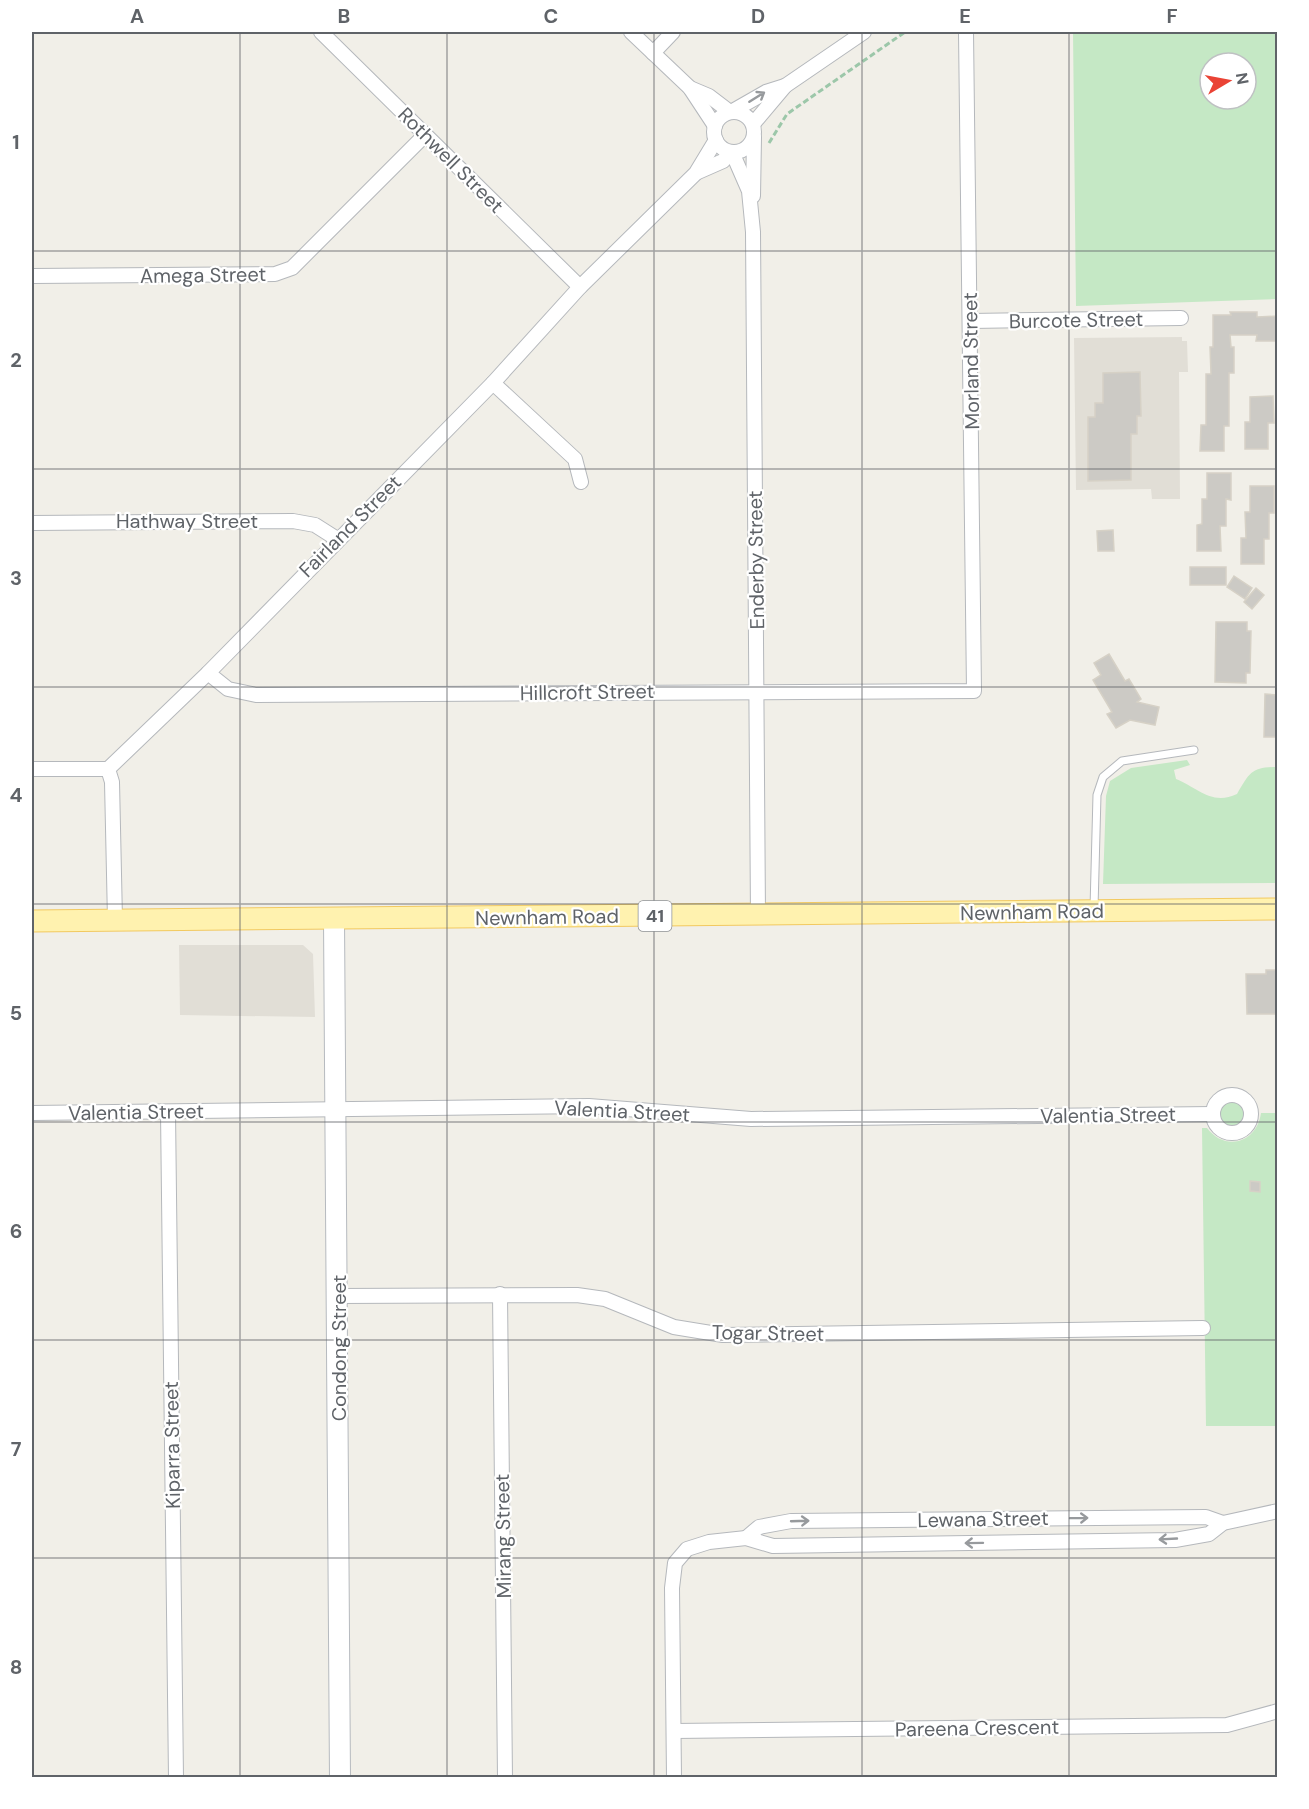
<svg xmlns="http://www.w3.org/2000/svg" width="1309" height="1809" font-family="'DM Sans',sans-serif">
<rect width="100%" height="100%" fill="#f1efe8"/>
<g fill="#e1ded6">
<polygon points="1182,337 1182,341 1187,341 1188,372 1179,372 1180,499 1152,499 1151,489 1076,490 1074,338"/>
<polygon points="179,945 303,945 313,954 315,1017 180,1015"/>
</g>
<g fill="#c5e8c5" fill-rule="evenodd">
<path d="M1073 32H1277V299L1076 306ZM1210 63H1246V99H1210Z"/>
<path d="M1187 760 1190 765 1174 770 1176 779C1198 788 1212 806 1237 794 1250 772 1252 767 1277 767V883L1103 884 1106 796 1110 781 1131 768Z"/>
<circle cx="1232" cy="1114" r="12"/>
<path d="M1261 1113H1277V1426H1206L1202 1128H1207C1225 1152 1257 1143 1261 1113Z"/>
</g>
<g fill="#cccac5" stroke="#d6d1c6" stroke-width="1.5">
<polygon points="1230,312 1257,312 1257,317 1278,316 1278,341 1256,341 1257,335 1230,335 1231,347 1234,347 1234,373 1229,373 1229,426 1224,426 1224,451 1200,451 1201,425 1206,425 1206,374 1211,374 1210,347 1213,347 1213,315 1231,315"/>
<polygon points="1140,372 1141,416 1137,416 1137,434 1131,434 1131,480 1088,481 1088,417 1095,417 1095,403 1103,403 1103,373"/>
<polygon points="1273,396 1274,423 1268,423 1268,449 1245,449 1245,422 1250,422 1250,397"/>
<polygon points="1207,473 1231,473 1231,500 1226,499 1226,526 1220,526 1221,551 1197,551 1197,525 1202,524 1202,499 1207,499"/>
<polygon points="1250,486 1274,486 1274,513 1269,513 1269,539 1264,539 1264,564 1241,564 1241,538 1246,538 1245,512 1250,512"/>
<polygon points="1113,530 1114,551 1098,551 1097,531"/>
<rect x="1190" y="567" width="36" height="18"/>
<polygon points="1234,576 1252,588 1245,599 1227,587"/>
<polygon points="1256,588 1264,595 1252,609 1244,602"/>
<polygon points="1216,622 1247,622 1247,631 1251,631 1250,673 1246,673 1246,683 1215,682"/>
<polygon points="1109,654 1125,681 1129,679 1141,699 1137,702 1159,707 1155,725 1130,720 1116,728 1107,714 1112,712 1093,680 1101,675 1094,663"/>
<polygon points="1265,694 1278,695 1278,737 1264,737"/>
<polygon points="1266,970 1278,970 1278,1014 1247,1014 1246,974 1266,974"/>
<polygon points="1250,1181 1260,1182 1260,1192 1250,1191"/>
</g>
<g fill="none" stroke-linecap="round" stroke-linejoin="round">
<defs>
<polyline id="lane" points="1094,908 1097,795 1103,777 1122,761 1194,750"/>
<g id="street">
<polyline points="321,32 580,287"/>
<polyline points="631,32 690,88 715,126"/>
<polyline points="653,53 673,32"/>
<polyline points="690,88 709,96 730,112"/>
<polyline points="731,112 766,92 785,86 864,32"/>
<circle cx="734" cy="132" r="20"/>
<polyline points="753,124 785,86"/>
<polyline points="732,152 749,191 753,232 758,915"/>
<polyline points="698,172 723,161 731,152"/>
<polyline points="753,196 754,137"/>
<polyline points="32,276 275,274 292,268 425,135"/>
<polyline points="971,321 1181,318"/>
<polyline points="493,383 575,459 581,482"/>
<polyline points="32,523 293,521 315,525 337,539"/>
<polyline points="208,673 228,689 256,695 974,691 966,32"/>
<polyline points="32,769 108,769"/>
<polyline points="115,920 112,782 108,769 208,673 493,383 580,287 696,173 716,140"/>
<circle cx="1232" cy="1114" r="19"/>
<polyline points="168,1112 176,1778"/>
<polyline points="32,1113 589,1106 751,1119 1213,1114"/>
<polyline points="500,1294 505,1778"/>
<polyline points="339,1296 577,1295 605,1299 674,1327 723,1335 1203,1328"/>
<polyline points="746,1538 759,1527 791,1521 1206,1517 1223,1523"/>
<polyline points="674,1731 1227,1725 1278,1711"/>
<polyline points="674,1778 672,1588 675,1563 687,1549 709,1542 746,1538 773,1546 1175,1540 1209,1534 1223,1523 1278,1511"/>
</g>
<polyline id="secondary" points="334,919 340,1778"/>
<polyline id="primary" points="32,921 1278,909"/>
</defs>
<use href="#lane" stroke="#b5b8bc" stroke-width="9"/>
<use href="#street" stroke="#b5b8bc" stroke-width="16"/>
<use href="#secondary" stroke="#b6babf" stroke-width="22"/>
<use href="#primary" stroke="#f2c960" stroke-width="23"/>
<polyline stroke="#9cc7a9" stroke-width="3" stroke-dasharray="6 3" stroke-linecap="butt" points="769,143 787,114 905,32"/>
<use href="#lane" stroke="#fff" stroke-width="7"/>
<use href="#street" stroke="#fff" stroke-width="14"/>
<use href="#secondary" stroke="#fff" stroke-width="20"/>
<use href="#primary" stroke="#fff2af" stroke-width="21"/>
</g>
<defs><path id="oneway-shaft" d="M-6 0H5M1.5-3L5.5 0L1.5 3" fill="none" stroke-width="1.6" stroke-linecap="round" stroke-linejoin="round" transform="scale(1.5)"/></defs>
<g stroke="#979a9d">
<use href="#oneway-shaft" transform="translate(757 97) rotate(-32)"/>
<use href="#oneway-shaft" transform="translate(1079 1518) rotate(-1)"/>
<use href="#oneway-shaft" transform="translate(800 1521) rotate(-2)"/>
<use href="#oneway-shaft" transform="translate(1168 1539) rotate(177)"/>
<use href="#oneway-shaft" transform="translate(974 1543) rotate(179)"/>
</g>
<path fill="none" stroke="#5f6368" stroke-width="1.5" stroke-opacity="0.55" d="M240 32V1778M447 32V1778M654 32V1778M862 32V1778M1069 32V1778M32 251H1278M32 469H1278M32 687H1278M32 904H1278M32 1122H1278M32 1340H1278M32 1558H1278"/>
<g text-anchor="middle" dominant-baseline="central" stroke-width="4.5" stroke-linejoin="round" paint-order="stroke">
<rect fill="#fff" stroke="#8f9295" stroke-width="1.5" x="638.5" y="901" width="33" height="30" rx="4.5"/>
<g font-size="18" font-weight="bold" fill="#5f6368">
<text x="655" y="916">41</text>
</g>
<g font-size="20" fill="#5f6368" stroke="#fff">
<text transform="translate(451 160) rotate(45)">Rothwell Street</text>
<text transform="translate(203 275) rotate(-1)">Amega Street</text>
<text transform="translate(1076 320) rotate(-1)">Burcote Street</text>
<text transform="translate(971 361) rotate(-91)">Morland Street</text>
<text x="187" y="521">Hathway Street</text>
<text transform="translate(350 526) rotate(-45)">Fairland Street</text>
<text transform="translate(756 560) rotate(-91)">Enderby Street</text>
<text transform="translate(587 692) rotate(-1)">Hillcroft Street</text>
<text transform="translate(1032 912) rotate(-1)">Newnham Road</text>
<text transform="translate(547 917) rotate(-1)">Newnham Road</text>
<text transform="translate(622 1111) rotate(3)">Valentia Street</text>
<text transform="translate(136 1112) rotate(-1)">Valentia Street</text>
<text transform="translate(1108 1115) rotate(-1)">Valentia Street</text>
<text transform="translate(768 1333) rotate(1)">Togar Street</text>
<text transform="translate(339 1348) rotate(-90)">Condong Street</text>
<text transform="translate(172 1445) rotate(-91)">Kiparra Street</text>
<text transform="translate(983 1519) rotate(-1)">Lewana Street</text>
<text transform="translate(503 1536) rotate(-91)">Mirang Street</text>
<text transform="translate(977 1728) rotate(-1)">Pareena Crescent</text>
</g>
</g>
<rect width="1309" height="1809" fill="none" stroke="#ffffff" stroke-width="66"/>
<g transform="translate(1228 81) rotate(80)"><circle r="28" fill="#ffffff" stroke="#bfc1c3" stroke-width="1.5"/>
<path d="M0-4.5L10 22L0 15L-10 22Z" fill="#ea4335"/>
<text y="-9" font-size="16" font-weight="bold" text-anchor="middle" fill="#5f6368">N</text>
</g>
<rect x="33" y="33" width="1243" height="1743" fill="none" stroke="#5f6368" stroke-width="2"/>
<g font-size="20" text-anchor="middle" font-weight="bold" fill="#5f6368">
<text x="137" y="23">A</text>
<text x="344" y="23">B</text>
<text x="551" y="23">C</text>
<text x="758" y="23">D</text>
<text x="965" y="23">E</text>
<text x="1172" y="23">F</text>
<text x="16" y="149">1</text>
<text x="16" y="367">2</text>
<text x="16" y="585">3</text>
<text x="16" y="802">4</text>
<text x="16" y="1020">5</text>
<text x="16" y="1238">6</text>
<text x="16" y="1456">7</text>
<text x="16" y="1674">8</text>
</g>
</svg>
